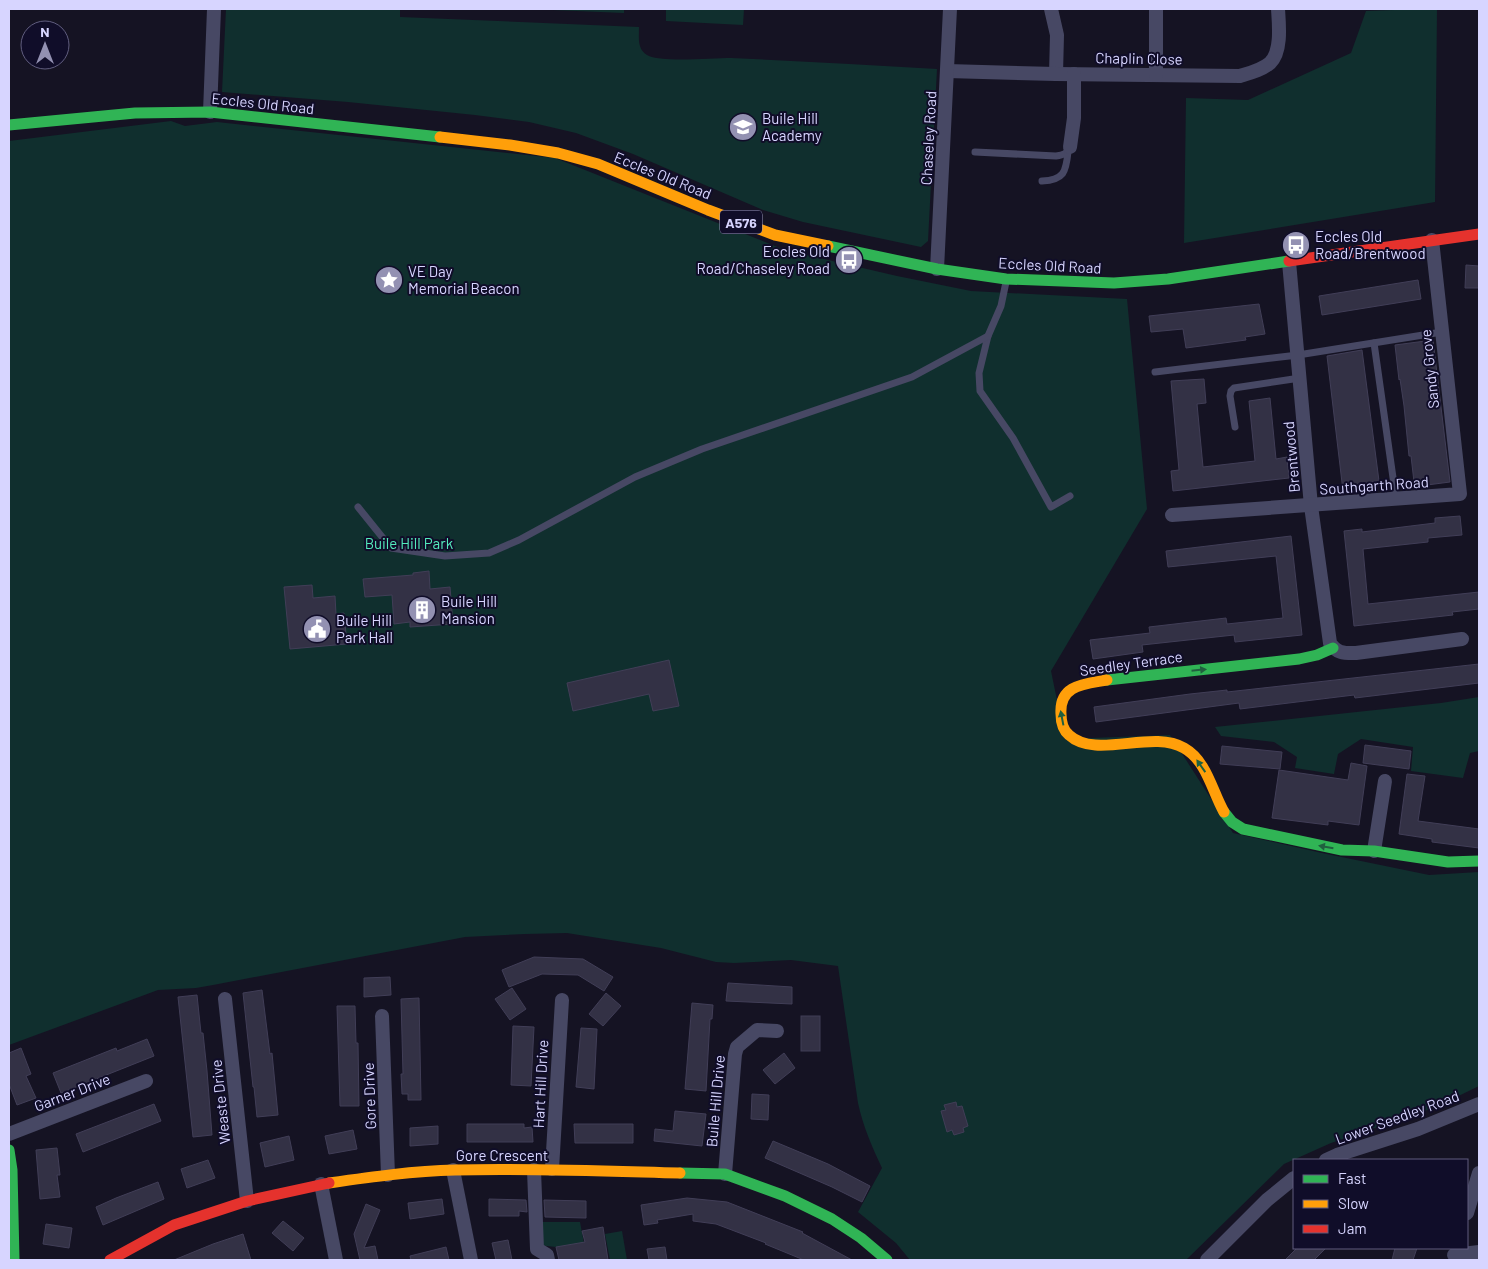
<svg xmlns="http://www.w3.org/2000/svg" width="1488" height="1269" font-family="Barlow,sans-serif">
<rect width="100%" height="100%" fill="#151323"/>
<g fill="#102f2e">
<path d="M226 9H400V17L639 27C639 38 637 49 647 55 660 63 712 58 731 58 799 61 868 65 937 69L928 241 921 247 803 222 763 210 633 154 576 133 529 122 475 115 348 102 222 92Z"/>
<polygon points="529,9 624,9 624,13"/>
<polygon points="666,9 744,9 743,25 666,21"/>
<polygon points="1421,9 1437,9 1435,202 1184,243 1186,98 1248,100 1351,53 1366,11"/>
<path d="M171 121 185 126 217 122 555 158 785 250 897 276 971 291 1127 299 1147 509 1051 671 1065 739 1170 735 1233 833 1322 853 1429 875 1479 872V1086L1436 1107 1331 1143 1284 1164 1186 1260H910L896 1243 858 1212 882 1168C872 1147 863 1126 858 1103L838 966 791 960 734 963 716 962 661 948 567 933 525 934 465 937 213 985 196 988 158 990 9 1045V141Z"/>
<polygon points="1479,697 1479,751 1470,753 1463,778 1411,771 1413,747 1361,739 1338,754 1334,774 1295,768 1297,757 1274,742 1221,736 1215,727 1441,703"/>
<polygon points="536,1222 580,1222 587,1260 571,1260 569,1245 556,1247 538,1245"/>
<polygon points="622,1231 627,1260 610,1260 605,1234"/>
</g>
<g fill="#333145" stroke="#413e57">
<polygon points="1466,265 1479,266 1479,288 1465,288"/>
<polygon points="1418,280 1421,299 1322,315 1319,296"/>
<polygon points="1259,304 1265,334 1245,337 1246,340 1186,348 1183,329 1151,332 1149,316"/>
<polygon points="1433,340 1450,482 1427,485 1426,481 1414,482 1411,456 1409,456 1404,406 1400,379 1399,380 1395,345"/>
<polygon points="1362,350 1379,481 1366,483 1367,488 1343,491 1327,356"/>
<polygon points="1204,379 1206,403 1197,404 1203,467 1255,461 1249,401 1270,398 1276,459 1287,457 1289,478 1173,491 1171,471 1179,470 1171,381"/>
<polygon points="1460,516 1462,535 1428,538 1428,542 1363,549 1368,604 1479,592 1479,609 1452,612 1453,615 1354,626 1344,531 1362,529 1362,532 1435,523 1435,518"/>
<polygon points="1291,536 1302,635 1235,642 1234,635 1142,645 1143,652 1093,659 1090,640 1150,633 1149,627 1226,618 1227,624 1283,618 1276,556 1168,567 1166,551"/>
<polygon points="429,571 430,589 450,587 453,624 410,627 410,622 394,624 392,595 365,597 363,579 413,575 413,573"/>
<polygon points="312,585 313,598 335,596 336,614 344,613 347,644 290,649 284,587"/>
<polygon points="669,660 679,706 653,711 649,694 573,711 567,683"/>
<polygon points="1479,664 1479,683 1355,698 1354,695 1240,709 1239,703 1096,722 1094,707 1190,694 1227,690 1227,692"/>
<polygon points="1365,745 1411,751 1409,769 1363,763"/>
<polygon points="1222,746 1282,752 1280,769 1220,764"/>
<polygon points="1351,763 1367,766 1359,825 1328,821 1328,825 1272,818 1279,770 1348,780"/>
<polygon points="1407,774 1425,776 1418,821 1479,829 1479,848 1432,842 1432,839 1399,834"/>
<polygon points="534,957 583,959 613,977 604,991 578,975 542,974 509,987 502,970"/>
<polygon points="390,977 391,995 364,997 364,978"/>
<polygon points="728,983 792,987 792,1004 726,1001"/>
<polygon points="512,988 526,1009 510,1020 495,999"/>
<polygon points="262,990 270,1054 272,1053 278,1115 257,1117 254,1087 253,1087 243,993"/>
<polygon points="606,993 621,1006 603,1026 589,1014"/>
<polygon points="197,995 201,1033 203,1033 207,1071 212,1135 193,1137 178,997"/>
<polygon points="419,998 421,1100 408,1100 408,1094 402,1094 401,1074 403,1074 401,999"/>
<polygon points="692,1003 713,1005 712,1019 710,1019 706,1091 685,1089"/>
<polygon points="337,1006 355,1006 356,1043 358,1043 359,1106 340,1106"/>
<rect x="801" y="1016" width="19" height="35"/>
<polygon points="513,1026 534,1027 531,1086 511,1085"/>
<polygon points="581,1028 597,1029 594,1089 576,1087"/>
<polygon points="147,1039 154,1056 61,1093 53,1073 116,1048 117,1051"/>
<polygon points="21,1048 31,1074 26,1076 36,1098 17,1105 9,1084 9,1053"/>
<polygon points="784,1053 795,1068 775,1084 763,1070"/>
<polygon points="752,1094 769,1095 768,1120 751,1119"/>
<polygon points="956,1102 957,1107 962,1106 968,1126 963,1128 964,1132 954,1135 952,1130 947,1132 941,1111 946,1110 944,1105"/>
<polygon points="154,1104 161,1121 83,1152 76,1134"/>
<polygon points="675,1111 706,1114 702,1146 654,1141 655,1129 673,1131"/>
<polygon points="467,1124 524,1124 524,1128 532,1127 533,1142 467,1142"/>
<polygon points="574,1124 633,1124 633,1143 575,1143"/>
<polygon points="438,1126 438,1144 410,1146 410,1128"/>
<polygon points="353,1130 357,1149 329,1154 325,1136"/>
<polygon points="289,1136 294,1160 265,1167 260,1143"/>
<polygon points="773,1141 828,1164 870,1186 862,1202 832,1187 765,1158"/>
<polygon points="57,1148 60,1175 57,1175 60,1197 40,1199 36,1150"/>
<polygon points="208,1160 215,1178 187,1188 181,1169"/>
<polygon points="158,1182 164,1199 103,1225 96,1207 116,1198"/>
<polygon points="687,1198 727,1202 803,1232 802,1233 852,1260 804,1260 765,1244 766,1243 716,1224 693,1221 693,1214 657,1220 658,1223 644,1225 641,1205"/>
<polygon points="442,1199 444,1214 410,1219 408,1203"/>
<polygon points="489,1199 526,1200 527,1212 519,1211 519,1216 489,1216"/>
<polygon points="544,1200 586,1201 586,1218 545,1217"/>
<polygon points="366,1204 380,1210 364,1248 375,1246 378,1260 360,1260 354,1234"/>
<polygon points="283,1221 304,1238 293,1251 272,1233"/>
<polygon points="46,1224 72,1228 69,1248 43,1244"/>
<polygon points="603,1227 608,1260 559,1260 556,1247 585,1242 582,1231"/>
<polygon points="243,1234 251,1260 174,1260 213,1244"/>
<polygon points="508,1240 512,1260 496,1260 492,1243"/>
<polygon points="446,1247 449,1260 411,1260 410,1256"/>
<polygon points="665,1247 667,1260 649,1260 647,1249"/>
<polygon points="1297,1248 1326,1248 1314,1260 1285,1260"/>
<polygon points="1395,1248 1417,1248 1413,1260 1392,1260"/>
</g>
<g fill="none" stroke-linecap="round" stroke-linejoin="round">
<g stroke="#474864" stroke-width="7">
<path d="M975 152 1056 156C1063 155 1067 154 1070 147"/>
<path d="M1042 181C1064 180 1066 172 1068 152"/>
<polyline points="988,336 979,373 980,391 1013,438 1051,507 1070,496"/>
<polyline points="1374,343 1396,499"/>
<polyline points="1155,372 1298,355 1442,332"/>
<polyline points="1235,427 1230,396 1231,391 1234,388 1300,378"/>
<polyline points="358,507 391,548 445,556 489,553 519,540 635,477 702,449 912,377 988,336 1001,306 1006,282"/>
</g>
<g stroke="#474864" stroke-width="14">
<polyline points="1051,9 1057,35 1056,74"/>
<path d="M947 71 1056 74 1240 76C1250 73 1262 70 1270 63 1282 52 1279 24 1278 9"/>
<polyline points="1156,75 1156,9"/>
<polyline points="210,112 214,9"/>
<polyline points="1070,147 1074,118 1074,74"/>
<path d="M1289 262 1311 506 1330 643C1337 654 1345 653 1356 653L1462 639"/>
<polyline points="937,269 950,9"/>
<polyline points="1172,515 1460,494 1432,240"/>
<polyline points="1374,851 1385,781"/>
<polyline points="225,999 247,1201"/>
<polyline points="382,1016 388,1175"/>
<polyline points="9,1134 146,1081"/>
<polyline points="1326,1160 1337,1155 1418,1129 1479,1104"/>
<polyline points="552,1169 562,1000"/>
<polyline points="453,1170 471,1260"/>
<polyline points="534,1170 537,1249 547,1255 548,1260"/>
<polyline points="725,1174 735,1054 737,1047 757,1030 777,1031"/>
<polyline points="321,1184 336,1260"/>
<polyline points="1467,1213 1479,1173"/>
<polyline points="1454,1255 1479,1252"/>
<polyline points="1207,1260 1267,1200 1294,1178"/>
</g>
<g stroke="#30b455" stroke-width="11">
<polyline points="9,125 135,113 210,112 440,137"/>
<polyline points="828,246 937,269 1006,279 1114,283 1168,279 1289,261"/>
<polyline points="1107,680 1299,659 1317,655 1333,648"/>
<polyline points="1224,812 1232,822 1243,829 1342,850 1374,851 1448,862 1479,861"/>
<polyline points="9,1150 12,1170 14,1260"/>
<polyline points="680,1173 725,1174 785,1196 832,1219 861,1238 887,1260"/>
</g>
<g stroke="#ff9f0a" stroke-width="11">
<polyline points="440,137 510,145 558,153 598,164 708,210 775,235 828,246"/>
<path d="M1107 680C1086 684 1059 684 1061 714 1061 721 1063 730 1069 735 1096 760 1152 729 1184 748 1207 761 1212 791 1224 812"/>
<path d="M329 1183C371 1177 413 1171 455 1170 530 1168 605 1171 680 1173"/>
</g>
<g stroke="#e5322d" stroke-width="11">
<polyline points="1289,261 1479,234"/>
<polyline points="110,1260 174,1225 247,1201 329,1183"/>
</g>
</g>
<defs><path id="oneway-solid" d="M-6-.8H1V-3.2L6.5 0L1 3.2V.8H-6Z" transform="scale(1.25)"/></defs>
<g fill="#20603f">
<use href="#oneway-solid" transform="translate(1199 670) rotate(-6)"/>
<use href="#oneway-solid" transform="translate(1062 718) rotate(-101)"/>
<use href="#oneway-solid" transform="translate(1201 766) rotate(-125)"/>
<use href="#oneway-solid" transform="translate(1326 847) rotate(-170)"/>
</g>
<defs>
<symbol id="school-disc" viewBox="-11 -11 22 22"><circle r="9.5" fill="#9391b2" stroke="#100d29"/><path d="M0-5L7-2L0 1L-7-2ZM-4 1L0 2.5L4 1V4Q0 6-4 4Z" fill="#fff"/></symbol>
<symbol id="bus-disc" viewBox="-11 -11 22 22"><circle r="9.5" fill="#9391b2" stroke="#100d29"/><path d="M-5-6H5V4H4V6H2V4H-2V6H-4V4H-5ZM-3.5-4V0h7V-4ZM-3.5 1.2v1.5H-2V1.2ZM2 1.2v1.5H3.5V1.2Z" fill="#fff"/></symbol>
<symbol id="sight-disc" viewBox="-11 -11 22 22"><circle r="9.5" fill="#9391b2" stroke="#100d29"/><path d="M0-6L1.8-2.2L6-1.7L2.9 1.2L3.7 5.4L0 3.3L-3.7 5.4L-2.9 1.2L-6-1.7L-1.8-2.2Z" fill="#fff"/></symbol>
<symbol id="building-disc" viewBox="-11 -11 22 22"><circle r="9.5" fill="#9391b2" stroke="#100d29"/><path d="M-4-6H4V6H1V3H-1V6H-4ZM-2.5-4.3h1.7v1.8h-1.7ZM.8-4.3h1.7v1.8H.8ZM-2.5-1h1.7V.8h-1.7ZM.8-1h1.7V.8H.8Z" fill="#fff"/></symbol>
<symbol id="civic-disc" viewBox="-11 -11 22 22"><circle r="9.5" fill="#9391b2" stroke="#100d29"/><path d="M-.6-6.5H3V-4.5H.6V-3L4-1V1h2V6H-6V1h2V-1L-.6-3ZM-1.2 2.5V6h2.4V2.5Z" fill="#fff"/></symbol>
</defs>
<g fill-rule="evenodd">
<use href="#school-disc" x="727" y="111" width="32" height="32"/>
<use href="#bus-disc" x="1280" y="229" width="32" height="32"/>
<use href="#bus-disc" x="833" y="244" width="32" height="32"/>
<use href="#sight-disc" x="373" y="264" width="32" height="32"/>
<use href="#building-disc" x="406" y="594" width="32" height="32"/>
<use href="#civic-disc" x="301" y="613" width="32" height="32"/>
</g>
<g text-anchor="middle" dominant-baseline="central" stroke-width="4" stroke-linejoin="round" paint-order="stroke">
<rect fill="#100d29" stroke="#9b99bf" stroke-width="1" x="720" y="210.5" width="42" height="23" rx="4"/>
<g font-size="14" font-weight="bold" fill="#d7d5ff">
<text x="741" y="222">A576</text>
</g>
<g font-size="15" fill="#d7d5ff" stroke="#100d29">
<text transform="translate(1139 58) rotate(1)">Chaplin Close</text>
<text transform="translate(263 103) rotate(6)">Eccles Old Road</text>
<text transform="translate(928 138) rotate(-87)">Chaseley Road</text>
<text transform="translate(663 175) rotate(22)">Eccles Old Road</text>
<text transform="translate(1050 265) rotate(3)">Eccles Old Road</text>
<text transform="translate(1429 369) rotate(-96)">Sandy Grove</text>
<text transform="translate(1291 457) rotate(-95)">Brentwood</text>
<text transform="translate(1374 485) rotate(-4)">Southgarth Road</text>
<text transform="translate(1131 663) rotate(-8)">Seedley Terrace</text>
<text transform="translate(540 1084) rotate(-87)">Hart Hill Drive</text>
<text transform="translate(72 1092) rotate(-21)">Garner Drive</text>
<text transform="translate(369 1096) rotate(-92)">Gore Drive</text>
<text transform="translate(715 1101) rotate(-85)">Buile Hill Drive</text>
<text transform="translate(220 1102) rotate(-96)">Weaste Drive</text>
<text transform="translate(1397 1117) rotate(-20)">Lower Seedley Road</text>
<text x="502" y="1155">Gore Crescent</text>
</g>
<g font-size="15" fill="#d7d5ff" stroke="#100d29" text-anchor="start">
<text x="762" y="118">Buile Hill<tspan x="762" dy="17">Academy</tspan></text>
<text x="1315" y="236">Eccles Old<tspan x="1315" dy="17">Road/Brentwood</tspan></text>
<text x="830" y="251" text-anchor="end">Eccles Old<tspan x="830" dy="17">Road/Chaseley Road</tspan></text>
<text x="408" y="271">VE Day<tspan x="408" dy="17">Memorial Beacon</tspan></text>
<text x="441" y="601">Buile Hill<tspan x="441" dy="17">Mansion</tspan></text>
<text x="336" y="620">Buile Hill<tspan x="336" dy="17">Park Hall</tspan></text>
</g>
<g font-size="15" fill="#54ecbd" stroke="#100d29">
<text x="409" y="543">Buile Hill Park</text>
</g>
</g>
<rect width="1488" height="1269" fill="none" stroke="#d7d5ff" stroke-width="20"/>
<rect x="1293" y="1159" width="175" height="90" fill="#100d29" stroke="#605d7f"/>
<rect x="1303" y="1175" width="25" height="8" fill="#30b455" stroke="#605d7f"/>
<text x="1338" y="1184" font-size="15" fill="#d7d5ff">Fast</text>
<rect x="1303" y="1200" width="25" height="8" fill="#ff9f0a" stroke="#605d7f"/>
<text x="1338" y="1209" font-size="15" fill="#d7d5ff">Slow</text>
<rect x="1303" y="1225" width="25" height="8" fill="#e5322d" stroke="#605d7f"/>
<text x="1338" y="1234" font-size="15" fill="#d7d5ff">Jam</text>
<g transform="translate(45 45)"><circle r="24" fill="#100d29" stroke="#605d7f"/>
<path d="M0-4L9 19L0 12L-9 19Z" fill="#9391b2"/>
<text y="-8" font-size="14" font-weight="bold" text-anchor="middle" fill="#d7d5ff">N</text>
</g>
</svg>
